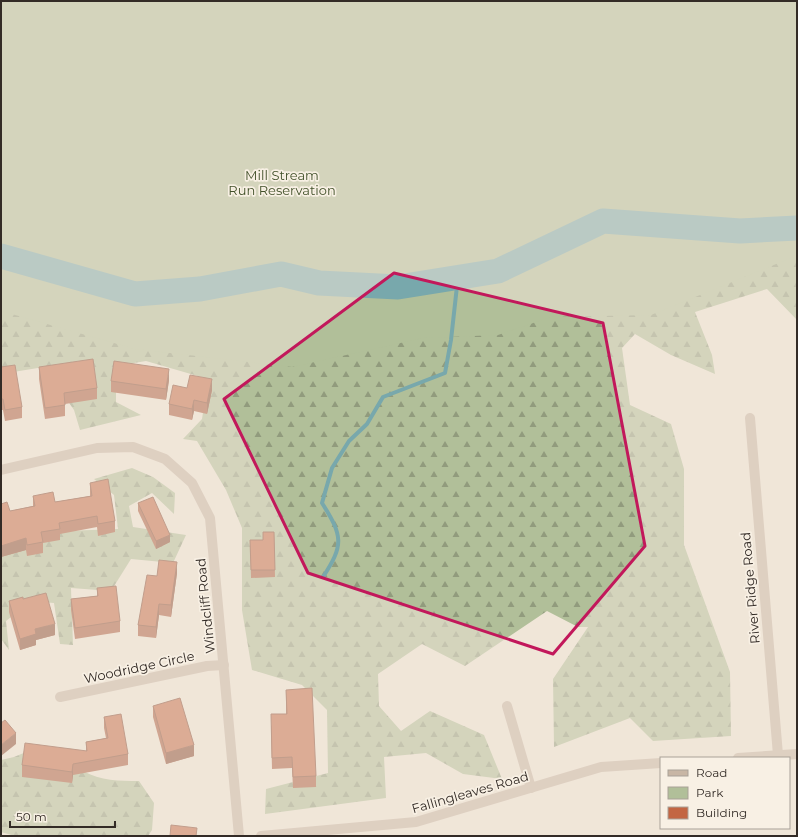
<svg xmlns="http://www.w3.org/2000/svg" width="798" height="837" font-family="Montserrat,sans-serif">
<defs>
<pattern id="forest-firs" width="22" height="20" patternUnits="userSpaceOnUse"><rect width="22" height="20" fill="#b1bf99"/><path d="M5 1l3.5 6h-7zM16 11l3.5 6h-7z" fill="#919b7d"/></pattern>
</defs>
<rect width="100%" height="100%" fill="#f0e6d8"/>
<g fill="url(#forest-firs)">
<polygon points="1,1 797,1 797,320 767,289 695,312 712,355 715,374 671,355 635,334 622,348 630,405 671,424 684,469 684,545 730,672 731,736 653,741 630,718 554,747 553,679 588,627 578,627 547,611 465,666 422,644 378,674 379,706 401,731 430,711 484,735 502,779 463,774 426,753 384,757 386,798 265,814 266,789 328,773 327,710 302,685 252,670 242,610 242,528 226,490 197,441 183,439 202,419 208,379 146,361 116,366 116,402 141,415 80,430 74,410 44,367 1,374"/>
<polygon points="132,468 153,477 175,493 174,514 152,493 129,506 133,527 186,535 173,563 131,559 111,591 71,588 73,645 60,644 54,603 32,601 6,621 9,650 1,639 1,538 65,531 118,529 114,495 94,479"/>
<path d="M38 747 74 749 83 771C101 781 119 781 139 781L154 803 152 830 148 836H15L1 832V760L14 757Z"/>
</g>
<polygon fill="#b1bf99" points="1,1 797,1 797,258 791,258 651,315 551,317 498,335 423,338 292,367 135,349 1,311"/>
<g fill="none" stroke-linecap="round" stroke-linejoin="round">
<path stroke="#78a8ac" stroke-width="4" d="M323 577C344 545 343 536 322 503L332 468 349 441 367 424 383 397 445 373 451 340 458 277"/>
<polyline stroke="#78a8ac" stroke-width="25" points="1,256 135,294 200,289 281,274 319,283 398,287 498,271 603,221 740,231 797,228"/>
<g stroke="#c8b6a5" stroke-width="10">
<polyline points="750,418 778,755"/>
<polyline points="1,470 97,448 133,447 165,459 192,483 210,518 239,836"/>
<polyline points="60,697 207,666 224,665"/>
<polyline points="507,706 531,788"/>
<polyline points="738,758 797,754"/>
<polyline points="261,836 416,822 601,767 661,763"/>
</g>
</g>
<g fill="#a8583a">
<polygon points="1,367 22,407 22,418 5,421 3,410 1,410"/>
<polygon points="39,367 97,388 97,399 65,404 65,416 45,419 39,379"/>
<polygon points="169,380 166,400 111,392 111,381"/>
<polygon points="187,388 212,390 207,414 194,411 192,420 169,415 169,404"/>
<polygon points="90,483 115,521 115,532 98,536 97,527 60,534 60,540 43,543 43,553 27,556 26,550 1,557 1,504 10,511 33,506 33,496 55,502 90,496"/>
<polygon points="138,503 170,542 156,549 138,511"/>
<polygon points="274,532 275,577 251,578 250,540 263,540"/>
<polygon points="177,573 171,617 159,615 156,638 138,636 138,625 157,576"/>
<polygon points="97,588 120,621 120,632 75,639 71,610 71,599 97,596"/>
<polygon points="23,599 55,635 36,640 36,645 20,650 9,612 9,601"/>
<polygon points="286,690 316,776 316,787 293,788 292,768 272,769 271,726 286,714"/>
<polygon points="153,706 194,756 166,764 153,717"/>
<polygon points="104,717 128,754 128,765 73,775 72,783 22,777 22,765 86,751 86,742 106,738 104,728"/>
</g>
<g fill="#88472f">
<polygon points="169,369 169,380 166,400 166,389"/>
<polygon points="212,379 212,390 207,414 207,403"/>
<polygon points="194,400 194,411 192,420 192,409"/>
<polygon points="170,535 170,542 156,549 156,541"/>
<polygon points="26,538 26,550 1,557 1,546"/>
<polygon points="177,562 177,573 171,617 171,605"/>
<polygon points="159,604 159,615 156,638 156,627"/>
<polygon points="55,624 55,635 36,640 36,645 20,650 20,639 35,629"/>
<polygon points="16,733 16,744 1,756 1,745"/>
<polygon points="194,745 194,756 166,764 166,753"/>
<polygon points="73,764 73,775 72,783 72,772"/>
</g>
<g fill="#c36643" stroke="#88472f">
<polygon points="93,359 97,388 64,393 65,405 45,408 39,367"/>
<polygon points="114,361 169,369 166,389 111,381"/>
<polygon points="15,365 22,407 5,410 3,399 1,399 1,367"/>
<polygon points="190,375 212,379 207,403 194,400 192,409 169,404 173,385 187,388"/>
<polygon points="108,479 115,521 98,524 97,516 59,523 60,529 41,532 43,542 27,545 26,538 1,546 1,504 7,502 10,511 35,506 33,496 53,492 55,502 92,496 90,483"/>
<polygon points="153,497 170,535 156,541 138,503"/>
<polygon points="263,532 274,532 275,570 251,570 250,540 263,540"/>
<polygon points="159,560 177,562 171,605 159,604 156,627 138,625 147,575 157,576"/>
<polygon points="116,586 120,621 75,628 71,599 98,596 97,588"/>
<polygon points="46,593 55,624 35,629 36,634 20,639 9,601 23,597 23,599"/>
<polygon points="312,688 316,776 293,777 292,757 272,758 271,714 287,714 286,690"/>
<polygon points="180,698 194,745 166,753 153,706"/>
<polygon points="121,714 128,754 73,764 72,772 22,765 25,743 87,751 86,742 108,738 104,717"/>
<polygon points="5,720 16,733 1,745 1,723"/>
<polygon points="171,825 197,828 196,836 170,836"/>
</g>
<path d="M0 0H798V837H0ZM394 273 603 323 645 546 553 654 308 573 224 399Z" fill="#f0e6d8" fill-opacity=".55" fill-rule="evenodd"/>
<path fill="none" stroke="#c2185b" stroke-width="3" stroke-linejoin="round" d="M394 273 603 323 645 546 553 654 308 573 224 399Z"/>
<g text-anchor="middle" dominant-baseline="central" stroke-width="3.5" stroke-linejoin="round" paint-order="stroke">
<g font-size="13" fill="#42512a" stroke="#f8f0e4">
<text x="282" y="175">Mill Stream<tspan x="282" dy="15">Run Reservation</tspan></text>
</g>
<g font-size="13" fill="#332b26" stroke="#f8f0e4">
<text transform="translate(750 588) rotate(-95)">River Ridge Road</text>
<text transform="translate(205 606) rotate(-96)">Windcliff Road</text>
<text transform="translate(139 667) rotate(-12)">Woodridge Circle</text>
<text transform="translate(470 792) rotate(-16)">Fallingleaves Road</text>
</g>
</g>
<rect width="798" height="837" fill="none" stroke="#332b26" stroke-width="4"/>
<rect x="660" y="757" width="130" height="72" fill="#f8f0e4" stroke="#a9a198"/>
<rect x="668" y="770" width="20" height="6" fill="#c8b6a5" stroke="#a9a198"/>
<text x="696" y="777" font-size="12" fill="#332b26">Road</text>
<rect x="668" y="787" width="20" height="12" fill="#b1bf99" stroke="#a9a198"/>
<text x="696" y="797" font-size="12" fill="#332b26">Park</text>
<rect x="668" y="807" width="20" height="12" fill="#c36643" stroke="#a9a198"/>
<text x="696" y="817" font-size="12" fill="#332b26">Building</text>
<path d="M10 821v6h105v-6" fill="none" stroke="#332b26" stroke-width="2"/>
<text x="16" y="821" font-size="12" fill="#332b26" stroke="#f8f0e4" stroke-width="3" paint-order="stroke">50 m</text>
</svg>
